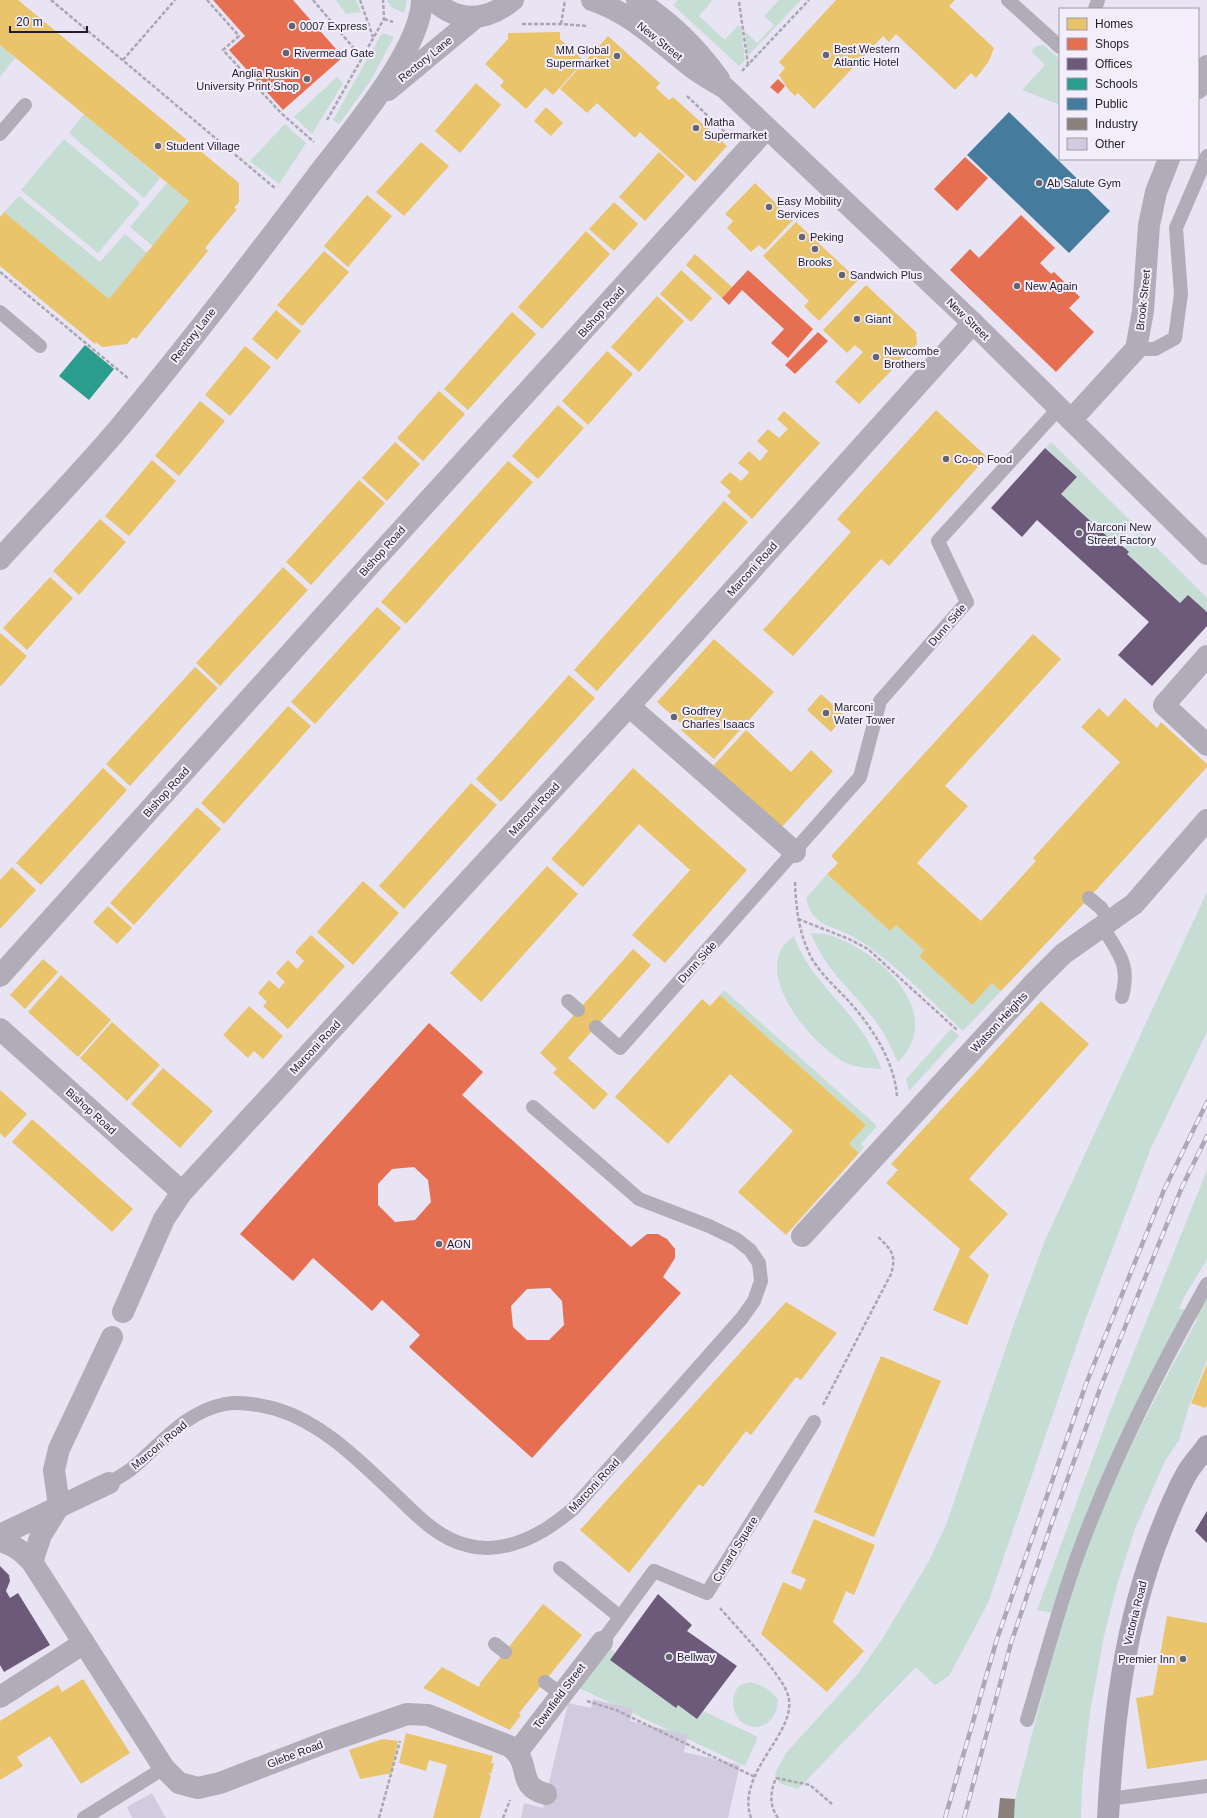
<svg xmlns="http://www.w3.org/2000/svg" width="1207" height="1818" font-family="Arial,sans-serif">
<rect width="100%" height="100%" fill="#e9e4f4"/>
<g fill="#c5ddd2">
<polygon points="336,0 356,0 361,12 346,14"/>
<polygon points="387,0 407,0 404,13 391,7"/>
<polygon points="678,0 711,0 712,1 699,16 725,40 738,25 741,27 745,60 739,66 673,5"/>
<polygon points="779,0 801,0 748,56 745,31 757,43 774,25 764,16"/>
<polygon points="382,33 394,37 371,80 339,124 333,120"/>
<polygon points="0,45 15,58 0,77"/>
<polygon points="1043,45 1060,59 1060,105 1022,90 1045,65 1031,51 1035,47"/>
<polygon points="337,77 343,83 312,134 294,117"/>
<polygon points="84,114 160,178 144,198 69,133"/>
<polygon points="285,124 306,143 279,184 250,161"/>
<polygon points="64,139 140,203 98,253 21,190"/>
<polygon points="167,183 189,201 153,246 130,227"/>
<polygon points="19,196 100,262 125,234 147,253 109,299 4,212"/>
<polygon points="1051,442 1134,524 1118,542 1114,538 1111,540 1061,494 1077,477 1046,448"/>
<polygon points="1140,531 1207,598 1207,612 1188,595 1180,603 1127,554 1129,551 1124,548"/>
<path d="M827 874 890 931 896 925 924 950 919 956 972 1005 992 983 1001 991 963 1031C930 1000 890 958 852 936 829 924 813 927 806 898Z"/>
<polygon points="1207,892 1207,1032 1151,1148 1086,1318 988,1603 949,1676 935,1685 916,1667 798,1789 779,1783 775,1774 786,1753 857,1675 881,1641 929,1561 946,1525 1014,1324 1045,1240"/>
<path d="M811 933C818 934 826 933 832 936 880 952 947 1013 898 1062 891 1047 884 1032 874 1019 852 990 824 969 811 933Z"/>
<path d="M794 936C808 975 835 994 858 1026 868 1039 875 1054 882 1069 870 1068 858 1068 846 1063 811 1045 746 968 794 936Z"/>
<polygon points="724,990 877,1126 861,1144 864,1147 859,1153 849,1144 866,1125 720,995"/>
<polygon points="951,1029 959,1036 909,1091 906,1079"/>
<polygon points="1207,1170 1207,1259 1183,1299 1179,1309 1187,1309 1085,1518 1051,1613 1037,1610 1109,1414"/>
<path d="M1207 1295V1360L1190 1403 1179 1440 1165 1461 1135 1529 1117 1585 1104 1636 1090 1712 1082 1785 1081 1818H1014L1015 1799C1041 1704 1063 1604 1101 1513 1129 1446 1163 1383 1197 1320L1196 1314Z"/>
<polygon points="607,1646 615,1653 610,1660 676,1708 678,1705 697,1719 703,1711 758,1737 745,1766 577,1687"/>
<path d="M750 1682C762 1685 770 1689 778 1700 776 1737 733 1734 733 1701 733 1697 735 1691 738 1687 741 1685 746 1683 750 1682Z"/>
</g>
<g fill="#e9c46a">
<polygon points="0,0 18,0 239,183 239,202 234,208 237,209 205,248 208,251 136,339 133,337 127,344 102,347 96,342 95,344 0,266 0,217 4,212 109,299 189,201 0,45"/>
<polygon points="836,0 955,0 949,6 994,48 989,61 976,78 971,73 955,90 896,34 889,42 883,36 814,109 798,93 795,96 788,89 779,75 785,68 779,62"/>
<polygon points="560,32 560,39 584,61 553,95 545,88 526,109 500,86 504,81 485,64 508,39 508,33"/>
<polygon points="608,36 660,83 656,88 669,100 673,97 727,146 695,182 640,132 635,138 597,103 587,113 560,89"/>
<polygon points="476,83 501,105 460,153 435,131"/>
<polygon points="546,107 563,123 551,136 534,121"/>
<polygon points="421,142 449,166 404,216 376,192"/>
<polygon points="659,152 685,176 645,221 619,197"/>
<polygon points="755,183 793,220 765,250 759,245 751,252 727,228 733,221 725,214"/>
<polygon points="367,195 392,216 348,267 324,246"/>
<polygon points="614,202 638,224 614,251 589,229"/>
<polygon points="796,222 858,280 819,321 804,306 809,301 763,256"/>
<polygon points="586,231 610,254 542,329 518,307"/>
<polygon points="324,251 349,272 302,326 277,305"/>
<polygon points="695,254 732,287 722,298 686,265"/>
<polygon points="681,270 712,298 691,322 660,294"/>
<polygon points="866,285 916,332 917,344 859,404 835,382 863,352 855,345 847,353 823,330"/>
<polygon points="657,296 684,321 639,372 611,347"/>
<polygon points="276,310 301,331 277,360 252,339"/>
<polygon points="512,312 536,334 468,410 444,389"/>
<polygon points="245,346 271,367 230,416 205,395"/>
<polygon points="607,351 633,374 588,425 562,401"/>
<polygon points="439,391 465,414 423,461 397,438"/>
<polygon points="200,401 225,421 179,476 155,456"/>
<polygon points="558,405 584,428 538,479 512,456"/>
<polygon points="936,410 987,457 889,566 881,559 793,656 763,630 851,532 837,519"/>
<polygon points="784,411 820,443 752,519 727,496 731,492 720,482 730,472 741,481 745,477 749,472 738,463 749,451 760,461 768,451 757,441 768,429 779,438 788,429 777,419"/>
<polygon points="395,442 420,464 387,501 362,478"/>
<polygon points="152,460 176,481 129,536 105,516"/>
<polygon points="508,461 533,482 406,624 381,602"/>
<polygon points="359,480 385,503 311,585 286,562"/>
<polygon points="724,501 748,522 597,691 574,670"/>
<polygon points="100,519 126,542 79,595 53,571"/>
<polygon points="283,567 308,590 220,686 196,663"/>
<polygon points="50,577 73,598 27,650 3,628"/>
<polygon points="377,607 401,628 315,724 291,702"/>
<polygon points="0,633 27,656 1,686 0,685"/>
<polygon points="1033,634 1061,659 945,786 968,806 917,863 981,921 1036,861 1033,858 1120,762 1081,727 1099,708 1108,717 1125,698 1157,728 1161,722 1207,764 1207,767 1089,898 1001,991 992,983 972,1005 919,956 924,950 896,925 890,931 827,874 838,863 831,856"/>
<polygon points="714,639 774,692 714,759 681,730 684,726 657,702"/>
<polygon points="195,667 218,688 130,786 106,764"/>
<polygon points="569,675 595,698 501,802 476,779"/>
<polygon points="821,694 845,716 831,732 807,710"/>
<polygon points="288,706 311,726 224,824 201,803"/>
<polygon points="746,730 791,772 811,750 833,771 781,828 713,766"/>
<polygon points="103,768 127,790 41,885 16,863"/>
<polygon points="633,768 747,870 665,963 632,935 690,870 639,824 583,887 551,859"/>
<polygon points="471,783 497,805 404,909 379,886"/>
<polygon points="197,807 221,829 134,925 110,903"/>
<polygon points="547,866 578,894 481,1002 450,973"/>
<polygon points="12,867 36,890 0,929 0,880"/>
<polygon points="363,881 399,913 353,965 317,932"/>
<polygon points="108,906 132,928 117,944 93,922"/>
<polygon points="311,935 345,966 288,1029 263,1006 267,1002 258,993 269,980 279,989 282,985 285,982 276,973 288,960 297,969 304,961 295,952"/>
<polygon points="633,949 651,965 568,1058 608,1094 594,1110 553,1073 557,1069 540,1053"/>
<polygon points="43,959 58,972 25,1009 10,995"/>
<polygon points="61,975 111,1020 78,1057 28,1012"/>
<polygon points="720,995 866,1125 849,1144 859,1153 786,1235 738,1192 793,1131 730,1074 668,1144 615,1097 702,999 710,1006"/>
<polygon points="1041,1001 1089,1044 969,1179 1008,1214 969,1257 989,1275 967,1325 933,1310 960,1249 886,1183 898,1170 891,1164"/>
<polygon points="249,1006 283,1036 263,1059 254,1051 248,1058 223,1035"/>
<polygon points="112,1022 160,1065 127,1101 80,1058"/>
<polygon points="163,1068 213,1111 180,1148 131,1104"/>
<polygon points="0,1090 27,1114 5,1138 0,1133"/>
<polygon points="32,1119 133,1209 112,1232 12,1142"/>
<polygon points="786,1302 837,1333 801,1380 796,1377 751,1435 746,1431 703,1487 699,1484 629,1573 580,1530"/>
<polygon points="881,1356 941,1381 874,1537 814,1512"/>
<polygon points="1207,1364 1207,1406 1205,1408 1191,1403"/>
<polygon points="814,1519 875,1545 854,1595 846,1591 833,1622 864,1651 827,1692 761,1634 783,1582 801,1590 806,1579 791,1573"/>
<polygon points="543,1604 582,1635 519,1713 521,1715 510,1730 423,1688 442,1667 479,1687 480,1683"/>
<polygon points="1167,1616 1207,1623 1207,1760 1147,1769 1136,1698 1153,1695"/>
<polygon points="83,1679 130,1753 81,1784 50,1736 17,1757 23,1766 0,1780 0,1721 58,1685 62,1692"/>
<polygon points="406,1733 493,1756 491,1763 494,1763 491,1774 488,1773 491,1776 480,1818 433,1818 447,1765 429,1760 426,1771 399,1763"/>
<polygon points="383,1739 398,1741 392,1773 360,1779 349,1750"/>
</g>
<g fill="#e76f51" fill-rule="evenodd">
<polygon points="213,0 293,0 343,57 283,110 229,50 245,36"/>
<polygon points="778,79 785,86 778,94 770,87"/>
<polygon points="965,157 988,178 957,211 934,189"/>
<polygon points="1021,215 1055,248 1040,263 1051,274 1054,272 1080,297 1069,308 1094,332 1056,372 950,270 970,249 979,258"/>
<polygon points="748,270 813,329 788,358 771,343 784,329 742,290 729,305 722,298"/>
<polygon points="818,332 828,341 795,374 785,365"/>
<path d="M429 1023 483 1072 462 1095 631 1247 647 1234H658L667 1239 675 1249V1258L663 1277 681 1293 532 1458 409 1347 420 1335 382 1300 372 1311 313 1258 293 1281 240 1234ZM414 1167 428 1180 431 1202 415 1220 395 1222 378 1205V1184L392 1169ZM550 1288 562 1301 564 1325 549 1340H527L513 1327 511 1306 527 1289Z"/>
</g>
<g fill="#6d597a">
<polygon points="1045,448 1077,477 1061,494 1111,540 1113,538 1127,550 1129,552 1127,554 1180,603 1188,595 1207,612 1207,626 1152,686 1118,655 1149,622 1037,520 1022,537 991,508"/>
<polygon points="1207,1511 1207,1543 1195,1531"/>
<polygon points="0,1566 9,1575 10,1581 6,1591 10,1598 18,1593 50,1645 4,1672 0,1665"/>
<polygon points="658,1594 692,1625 687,1631 737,1666 697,1719 678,1705 676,1708 610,1660"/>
</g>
<polygon fill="#2a9d8f" points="85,345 114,369 89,400 59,376"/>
<polygon fill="#457b9d" points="1009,112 1110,211 1069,253 967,155"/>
<polygon fill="#8a817c" points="1000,1798 1015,1799 1014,1818 998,1818"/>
<g fill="#d2cbdf">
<polygon points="593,1699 633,1709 630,1721 688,1735 684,1752 740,1765 728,1818 521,1818 524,1803 543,1808 568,1703 591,1708"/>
<polygon points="152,1793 166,1818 132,1818 127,1807"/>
</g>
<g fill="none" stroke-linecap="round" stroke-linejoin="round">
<g stroke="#aaa7b1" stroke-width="2.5" stroke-dasharray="4 2" stroke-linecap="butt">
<polyline points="51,0 276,189"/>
<polyline points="207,0 239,36 223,50 281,113 314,142"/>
<polyline points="313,0 362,58"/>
<polyline points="360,0 373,37"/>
<polyline points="739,2 748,64"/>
<polyline points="384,19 393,22"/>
<polyline points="522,24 561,24 587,26"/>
<polyline points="561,24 565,0"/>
<polyline points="123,60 175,0"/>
<polyline points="742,71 809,0"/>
<polyline points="687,96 728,135"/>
<polyline points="327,120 384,19 383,0"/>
<polyline points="0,272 129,379"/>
<path d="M795 882C796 910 799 934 812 959 823 977 840 991 854 1007 875 1032 895 1064 897 1097"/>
<polyline points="798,919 849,939 868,949 957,1030"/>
<path d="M823 1405 891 1274C897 1255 891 1249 877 1236"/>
<path d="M720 1608C737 1628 781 1673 788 1695 799 1733 735 1771 751 1818"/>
<polyline points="587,1701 616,1710 755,1777"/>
<polyline points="379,1818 400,1741"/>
<polyline points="503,1818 510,1800"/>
<path d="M778 1818C769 1805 770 1792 776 1778L810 1785 832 1804"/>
</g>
<g stroke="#b0acb8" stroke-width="14">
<polyline points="1008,0 1060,47"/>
<polyline points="1095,9 1098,0"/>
<polyline points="0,134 25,105"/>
<polyline points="0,312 40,346"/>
<polyline points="1136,349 1155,349 1175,338 1181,294 1176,228 1207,156"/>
<polyline points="1089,898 1101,908 1109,921"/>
<path d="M1102 926C1118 953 1131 964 1122 997"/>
<polyline points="568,1001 578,1010"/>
<polyline points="596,1027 620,1048 860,777 880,701 967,602 938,541 1059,408"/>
<path d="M109 1483C116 1479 123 1475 130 1470 160 1446 184 1412 225 1404 242 1401 260 1405 276 1409 326 1424 364 1466 402 1501 419 1518 441 1539 466 1545 483 1550 502 1548 519 1542 540 1535 557 1522 573 1509L742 1318 754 1301 761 1281 759 1263 750 1250 736 1239 709 1226 639 1199 533 1107"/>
<polyline points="560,1568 620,1617"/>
<polyline points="602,1642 654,1571 707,1593 814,1422"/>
<polyline points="495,1644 505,1652"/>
<polyline points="545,1682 561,1694"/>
<path d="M1027 1720C1047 1653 1065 1583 1092 1518 1124 1438 1164 1360 1207 1284"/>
<polyline points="1109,1799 1207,1786"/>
<polyline points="84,1818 164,1768"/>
</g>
<g stroke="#b0acb8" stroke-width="22">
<polyline points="1198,88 1207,66"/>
<polyline points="1071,420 1136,349 1143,311 1149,225 1156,192 1169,159"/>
<polyline points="1207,656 1164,705 1207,745"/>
<polyline points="629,706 795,852"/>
<polyline points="0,976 367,568 767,128"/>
<polyline points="0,1029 182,1192"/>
<polyline points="802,1236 1035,982 1063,954 1134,904 1207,820"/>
<polyline points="123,1312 164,1219 182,1192 629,706 973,323"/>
<polyline points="0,1535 109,1483"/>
<path d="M0 1541C14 1545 22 1551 32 1562L164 1768 179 1783 198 1788 220 1783 324 1743 407 1714 428 1715 509 1746C534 1762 514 1786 546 1794"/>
<polyline points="32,1562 41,1535 59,1506 54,1470 59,1449 112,1337"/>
<polyline points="0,1697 84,1643"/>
<polyline points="518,1751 602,1642"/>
</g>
<g stroke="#b0acb8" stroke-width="22">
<path d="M433 0C459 24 487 21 513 0"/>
<path d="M592 0C631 13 657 40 689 65 700 74 713 81 725 88L973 323 1207 554"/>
<path d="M637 0C671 23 695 46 719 79"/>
<polyline points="388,90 476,17"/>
<path d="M0 559C40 515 81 473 119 428 187 347 252 262 316 177 347 136 421 51 422 0"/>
</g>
<path stroke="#a9a4b3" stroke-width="22" d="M1108 1818C1113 1721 1124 1624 1160 1533 1168 1513 1176 1492 1187 1473 1193 1463 1201 1455 1207 1446"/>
<defs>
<g id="rail">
<polyline points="945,1818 997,1639 1086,1384 1164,1190 1207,1102"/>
<polyline points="964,1818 1011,1643 1051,1525 1101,1386 1182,1187 1207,1136"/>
</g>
</defs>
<use href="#rail" stroke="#ada8b4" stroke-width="4.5"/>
<use href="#rail" stroke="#f2eefc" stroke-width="3" stroke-dasharray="9" stroke-linecap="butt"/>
</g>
<g fill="#676371" stroke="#f2eefc" stroke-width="1.5">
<circle cx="292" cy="26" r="4"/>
<circle cx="286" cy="53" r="4"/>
<circle cx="826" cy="55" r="4"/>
<circle cx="617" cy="56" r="4"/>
<circle cx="307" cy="79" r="4"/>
<circle cx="696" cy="128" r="4"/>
<circle cx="158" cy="146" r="4"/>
<circle cx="1039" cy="183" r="4"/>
<circle cx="769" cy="207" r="4"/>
<circle cx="802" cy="237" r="4"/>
<circle cx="815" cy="249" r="4"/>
<circle cx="842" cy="275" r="4"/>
<circle cx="1017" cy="286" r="4"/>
<circle cx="857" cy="319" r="4"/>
<circle cx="876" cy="357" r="4"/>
<circle cx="946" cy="459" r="4"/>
<circle cx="1079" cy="533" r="4"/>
<circle cx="826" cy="713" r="4"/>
<circle cx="674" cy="717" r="4"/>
<circle cx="439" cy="1244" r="4"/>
<circle cx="669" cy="1657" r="4"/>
<circle cx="1183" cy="1659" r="4"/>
</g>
<g text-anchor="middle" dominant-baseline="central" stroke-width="4" stroke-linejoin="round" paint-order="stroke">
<g font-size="11" fill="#211d2a" stroke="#f2eefc" text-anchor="start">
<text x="300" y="26">0007 Express</text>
<text x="834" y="49">Best Western<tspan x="834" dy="13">Atlantic Hotel</tspan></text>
<text x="609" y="50" text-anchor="end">MM Global<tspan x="609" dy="13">Supermarket</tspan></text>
<text x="294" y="53">Rivermead Gate</text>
<text x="299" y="73" text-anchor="end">Anglia Ruskin<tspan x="299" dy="13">University Print Shop</tspan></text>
<text x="704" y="122">Matha<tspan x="704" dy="13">Supermarket</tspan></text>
<text x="166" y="146">Student Village</text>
<text x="1047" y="183">Ab Salute Gym</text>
<text x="777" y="201">Easy Mobility<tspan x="777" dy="13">Services</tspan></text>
<text x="810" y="237">Peking</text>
<text x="815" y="262" text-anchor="middle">Brooks</text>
<text x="850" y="275">Sandwich Plus</text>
<text x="1025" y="286">New Again</text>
<text x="865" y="319">Giant</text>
<text x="884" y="351">Newcombe<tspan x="884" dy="13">Brothers</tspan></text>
<text x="954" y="459">Co-op Food</text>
<text x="1087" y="527">Marconi New<tspan x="1087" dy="13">Street Factory</tspan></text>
<text x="834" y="707">Marconi<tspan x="834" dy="13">Water Tower</tspan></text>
<text x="682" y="711">Godfrey<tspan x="682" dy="13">Charles Isaacs</tspan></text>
<text x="447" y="1244">AON</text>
<text x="677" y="1657">Bellway</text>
<text x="1175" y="1659" text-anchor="end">Premier Inn</text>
</g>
<g font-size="11" fill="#211d2a" stroke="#f2eefc">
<text transform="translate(660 41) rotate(39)">New Street</text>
<text transform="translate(425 59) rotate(-39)">Rectory Lane</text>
<text transform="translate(1143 300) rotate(-84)">Brook Street</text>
<text transform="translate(601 312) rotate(-48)">Bishop Road</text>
<text transform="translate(968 319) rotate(44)">New Street</text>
<text transform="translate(193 335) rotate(-52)">Rectory Lane</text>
<text transform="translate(382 551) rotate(-48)">Bishop Road</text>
<text transform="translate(752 569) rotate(-48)">Marconi Road</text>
<text transform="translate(947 625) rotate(-49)">Dunn Side</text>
<text transform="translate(166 792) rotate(-48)">Bishop Road</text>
<text transform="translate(534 809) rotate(-47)">Marconi Road</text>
<text transform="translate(697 962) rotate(-48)">Dunn Side</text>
<text transform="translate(999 1022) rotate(-47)">Watson Heights</text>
<text transform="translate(315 1047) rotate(-47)">Marconi Road</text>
<text transform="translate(91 1111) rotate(42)">Bishop Road</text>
<text transform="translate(159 1445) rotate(-40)">Marconi Road</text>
<text transform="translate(594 1485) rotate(-47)">Marconi Road</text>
<text transform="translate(735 1549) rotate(-58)">Cunard Square</text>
<text transform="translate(1135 1613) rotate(-76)">Victoria Road</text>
<text transform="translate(559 1696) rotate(-53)">Townfield Street</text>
<text transform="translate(295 1754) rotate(-21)">Glebe Road</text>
</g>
</g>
<rect x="1059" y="8" width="140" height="152" fill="#f2eefc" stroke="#9e9aa8"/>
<rect x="1067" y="18" width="20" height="12" fill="#e9c46a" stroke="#9e9aa8"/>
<text x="1095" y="28" font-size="12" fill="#211d2a">Homes</text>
<rect x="1067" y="38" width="20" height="12" fill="#e76f51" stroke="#9e9aa8"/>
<text x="1095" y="48" font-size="12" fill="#211d2a">Shops</text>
<rect x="1067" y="58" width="20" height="12" fill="#6d597a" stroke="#9e9aa8"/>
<text x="1095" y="68" font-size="12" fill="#211d2a">Offices</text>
<rect x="1067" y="78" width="20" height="12" fill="#2a9d8f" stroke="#9e9aa8"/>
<text x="1095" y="88" font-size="12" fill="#211d2a">Schools</text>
<rect x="1067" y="98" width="20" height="12" fill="#457b9d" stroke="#9e9aa8"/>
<text x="1095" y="108" font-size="12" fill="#211d2a">Public</text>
<rect x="1067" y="118" width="20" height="12" fill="#8a817c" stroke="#9e9aa8"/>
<text x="1095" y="128" font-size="12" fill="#211d2a">Industry</text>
<rect x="1067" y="138" width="20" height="12" fill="#d2cbdf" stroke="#9e9aa8"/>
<text x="1095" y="148" font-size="12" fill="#211d2a">Other</text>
<path d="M10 26v6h77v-6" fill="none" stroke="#211d2a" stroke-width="2"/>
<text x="16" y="26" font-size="12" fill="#211d2a" stroke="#f2eefc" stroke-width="3" paint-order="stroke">20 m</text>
</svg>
